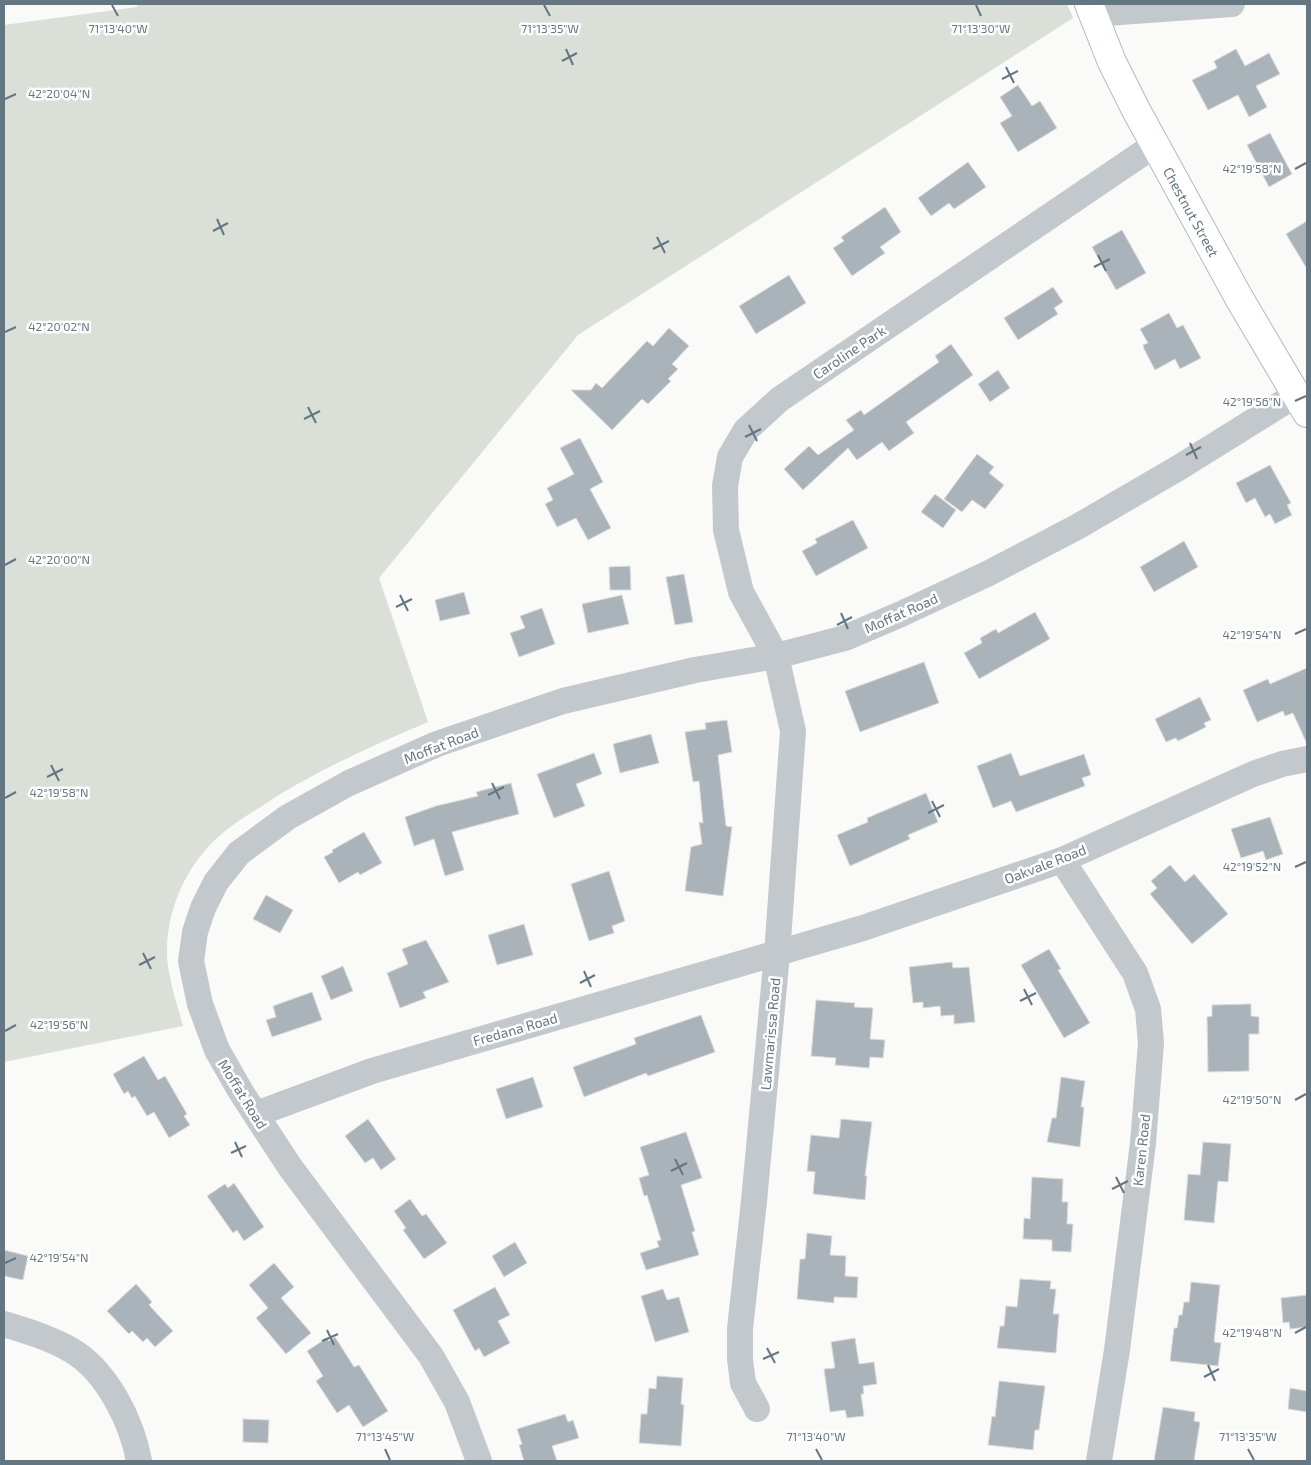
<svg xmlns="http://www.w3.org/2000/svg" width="1311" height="1465" font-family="'Exo 2',sans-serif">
<rect width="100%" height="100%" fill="#fafaf8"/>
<path fill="#dadfd7" d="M138 4H1067L1073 18 578 335 379 578 428 722C370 747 312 772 259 808 238 821 218 834 203 853 180 880 166 919 167 955 168 979 177 1003 183 1026L4 1062V25L137 7Z"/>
<g fill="#aab3b9" stroke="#dcdcda">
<polygon points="1236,49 1245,66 1269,53 1280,74 1256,86 1267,107 1249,117 1238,95 1208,110 1192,80 1217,68 1214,61"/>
<polygon points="1018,85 1032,106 1040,101 1057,128 1018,152 1000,123 1012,116 1000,97"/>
<polygon points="1270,133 1292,174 1269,187 1247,145"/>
<polygon points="968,162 986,187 954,209 949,203 931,216 918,198"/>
<polygon points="885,207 901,232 880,247 885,253 852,276 833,248 844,241 841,237"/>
<polygon points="1307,221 1307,269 1286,234"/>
<polygon points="1122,230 1146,273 1116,290 1092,247"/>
<polygon points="789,275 806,303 756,334 739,306"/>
<polygon points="1053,287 1063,302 1054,308 1058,314 1018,340 1004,318"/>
<polygon points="1169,313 1177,328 1183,325 1201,358 1180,369 1175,359 1155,370 1144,349 1143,345 1148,343 1140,329"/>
<polygon points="669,328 689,346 672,364 678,369 668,379 671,381 648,404 642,399 612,430 571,390 591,390 596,383 602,388 647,341 653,346"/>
<polygon points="951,344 973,375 906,422 914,433 889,451 882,442 857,460 848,448 803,490 784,469 809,446 818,455 854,430 846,420 861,410 864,415 939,362 935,356"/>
<polygon points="998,370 1010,388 990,402 978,384"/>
<polygon points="580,438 603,482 590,489 611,528 588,540 576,518 557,527 545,504 553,500 547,488 574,474 560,448"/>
<polygon points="977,454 994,467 989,473 1004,485 985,509 972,500 962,512 944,499"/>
<polygon points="1270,465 1291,503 1287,505 1292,515 1275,524 1270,514 1265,517 1255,498 1246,503 1236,483"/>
<polygon points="935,494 956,510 943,528 921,512"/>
<polygon points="853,520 868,548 816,576 802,551 817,543 815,539"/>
<polygon points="1184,541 1198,567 1154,592 1140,567"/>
<polygon points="630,566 631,590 610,590 609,567"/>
<polygon points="684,574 693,622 675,625 666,577"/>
<polygon points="464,592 470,614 440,621 435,600"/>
<polygon points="622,595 629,624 588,633 582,604"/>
<polygon points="542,608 555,644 519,657 510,633 525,628 520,616"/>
<polygon points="1035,612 1050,639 979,679 964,653 982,643 980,638 996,629 998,633"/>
<polygon points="924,662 939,703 860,732 845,691"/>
<polygon points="1307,668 1307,744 1293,713 1285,716 1283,711 1257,722 1243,690 1268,679 1270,684"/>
<polygon points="1200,697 1211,720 1204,723 1206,727 1178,741 1176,738 1166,742 1155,719"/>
<polygon points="727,720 732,752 718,755 726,826 732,827 723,896 685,891 691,847 702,844 699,822 703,823 699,781 693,782 685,732 706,729 705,723"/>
<polygon points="651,734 659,763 620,773 613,744"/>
<polygon points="594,753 602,774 576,784 585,806 554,818 537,774"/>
<polygon points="1011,753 1020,776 1084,754 1091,775 1082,778 1085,786 1016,812 1011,801 993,808 977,766"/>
<polygon points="511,783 519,814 452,832 464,870 445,876 434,839 414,846 405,817 436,806 478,796 476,792"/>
<polygon points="926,793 938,822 908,835 910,839 850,866 837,835 868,822 867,818"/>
<polygon points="1270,817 1283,854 1266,860 1263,851 1241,858 1231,829"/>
<polygon points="364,832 382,863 360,875 358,872 339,883 324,857 333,852 332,850"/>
<polygon points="1170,865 1185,882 1194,874 1228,914 1192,944 1150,894 1157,888 1151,881"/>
<polygon points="609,871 625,921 612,926 614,933 589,941 571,884"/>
<polygon points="266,895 293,910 280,933 253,919"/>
<polygon points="524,924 533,955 497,965 488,935"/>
<polygon points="426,940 449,982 423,992 426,998 400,1008 387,973 408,964 402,949"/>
<polygon points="1049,949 1061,969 1058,970 1090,1023 1064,1038 1021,965"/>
<polygon points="952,962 953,968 969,967 975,1022 954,1024 954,1015 941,1016 940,1006 923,1008 923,1002 913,1003 909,967"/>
<polygon points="343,966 353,991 331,1000 321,976"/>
<polygon points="312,992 322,1020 272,1037 266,1020 276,1017 273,1006"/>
<polygon points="816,1000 855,1003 854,1007 873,1008 870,1039 885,1040 883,1058 870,1057 869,1068 835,1065 836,1058 811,1056"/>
<polygon points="1251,1004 1251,1016 1259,1017 1259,1034 1249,1034 1249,1071 1208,1072 1207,1017 1212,1016 1212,1005"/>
<polygon points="701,1015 715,1052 648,1076 646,1073 584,1097 573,1067 636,1044 634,1038"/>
<polygon points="144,1056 158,1080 165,1076 187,1114 184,1116 190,1125 169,1138 154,1112 147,1116 135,1096 132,1098 128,1091 124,1094 113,1074"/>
<polygon points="533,1077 543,1107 506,1119 496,1089"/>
<polygon points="1061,1077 1085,1081 1081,1107 1084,1107 1080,1147 1047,1142 1052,1118 1056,1118"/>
<polygon points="368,1119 396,1159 381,1170 373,1158 365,1163 345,1136"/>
<polygon points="841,1119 872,1122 865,1176 867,1176 865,1200 813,1194 815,1172 807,1171 811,1135 839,1138"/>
<polygon points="686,1132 702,1178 681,1185 695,1231 692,1232 699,1255 646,1270 640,1253 659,1247 657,1241 661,1240 647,1195 644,1196 639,1178 649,1175 640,1147"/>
<polygon points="1203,1142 1231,1144 1228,1182 1218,1181 1214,1223 1184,1220 1188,1174 1200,1175"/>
<polygon points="1032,1177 1063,1179 1062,1202 1068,1202 1067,1224 1073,1224 1071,1252 1052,1251 1052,1240 1023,1239 1024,1218 1030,1219"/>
<polygon points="234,1183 264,1227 244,1241 237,1230 233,1233 207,1196 225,1184 228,1188"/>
<polygon points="410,1199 422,1216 426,1214 447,1243 424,1259 403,1230 406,1228 394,1211"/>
<polygon points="807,1233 832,1236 830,1255 846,1256 845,1276 858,1277 857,1298 834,1297 834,1303 797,1299 800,1259 805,1259"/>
<polygon points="515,1242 527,1263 504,1277 492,1256"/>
<polygon points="4,1250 28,1256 23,1280 4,1276"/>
<polygon points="274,1263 294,1287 281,1298 311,1333 286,1354 256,1318 268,1308 249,1285"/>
<polygon points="1020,1279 1051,1281 1050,1289 1056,1289 1053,1314 1059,1314 1056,1353 997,1348 1000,1326 1004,1326 1006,1306 1017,1307"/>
<polygon points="1191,1282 1220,1285 1214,1342 1221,1343 1218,1366 1170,1361 1174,1328 1177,1328 1179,1315 1182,1315 1184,1302 1189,1302"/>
<polygon points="136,1284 152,1302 149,1305 173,1331 155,1347 147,1338 143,1342 132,1331 129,1334 107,1311"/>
<polygon points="495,1287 510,1315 498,1321 510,1343 484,1357 479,1348 475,1351 453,1310"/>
<polygon points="663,1289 667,1300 679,1297 689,1332 655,1342 641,1296"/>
<polygon points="1307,1295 1307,1327 1290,1329 1289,1322 1283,1323 1281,1298"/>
<polygon points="335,1337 354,1367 359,1365 388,1411 363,1427 349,1405 337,1413 316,1381 323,1376 307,1351 327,1338 329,1341"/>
<polygon points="855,1338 859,1364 874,1362 877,1384 863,1386 864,1394 861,1394 864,1416 847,1418 845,1410 830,1412 824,1369 835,1368 831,1342"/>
<polygon points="657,1376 683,1378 681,1404 684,1405 681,1446 639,1443 641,1414 647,1414 649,1388 656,1389"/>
<polygon points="999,1381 1045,1386 1039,1430 1035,1430 1033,1450 988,1445 992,1416 995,1417"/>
<polygon points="1290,1388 1307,1391 1307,1412 1288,1409"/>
<polygon points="1163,1407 1195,1412 1194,1421 1200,1422 1194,1461 1154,1461"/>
<polygon points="565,1414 568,1422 573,1420 579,1438 552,1446 557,1461 524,1461 519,1445 522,1444 517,1429"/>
<polygon points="243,1419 269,1420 268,1443 243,1442"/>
</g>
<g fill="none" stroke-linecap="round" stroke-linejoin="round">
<defs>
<g id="secondary">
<path id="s1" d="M1089 4 1112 62 1136 110 1239 298 1307 413"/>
</g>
</defs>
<use href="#secondary" stroke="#b3babf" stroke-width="30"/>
<g stroke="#c3c8cc" stroke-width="26">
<polyline points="1092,14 1232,4"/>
<polyline points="1062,860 1135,973 1148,1009 1151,1043 1143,1143 1117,1350 1099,1461"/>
<polyline points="256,1114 372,1071 863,928 1062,860 1253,774 1282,764 1307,759"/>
<path d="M4 1324C27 1331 50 1338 71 1350 107 1371 132 1422 139 1461"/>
<polyline points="757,1409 743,1383 740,1359 740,1329 754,1201 777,954 793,731 776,656 741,592 726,530 725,486 730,457 746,430 780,399 1156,144"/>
<polyline points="479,1461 457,1402 431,1356 290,1167 241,1092 217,1050 200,1004 191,961 195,932 203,908 216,882 239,853 288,817 349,783 437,744 563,701 695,670 776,656 845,638 901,614 987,574 1077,527 1180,467 1297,394"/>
</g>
<use href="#secondary" stroke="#fff" stroke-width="28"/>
</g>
<path fill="none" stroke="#657683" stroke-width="2" d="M112 5 118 16M544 5 550 16M976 5 981 16M566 49 573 65M562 61 577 53M1006 67 1014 83M1002 79 1018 71M5 99 16 94M1295 169 1306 163M217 219 224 235M213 231 228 223M657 237 665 253M653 249 669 241M1098 255 1106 271M1094 267 1110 259M5 332 16 327M1295 401 1306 396M308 407 316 423M304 419 320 411M749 425 757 441M745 437 761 429M1190 443 1197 459M1186 455 1201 447M5 565 16 559M400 595 408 611M396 607 412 599M841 613 848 629M837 625 852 617M1295 634 1306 629M51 765 59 781M47 777 63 769M492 783 500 799M488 795 504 787M5 798 16 792M932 801 940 817M928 813 944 805M1295 867 1306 862M143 953 151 969M139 965 155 957M584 971 591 987M580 983 595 975M1024 989 1032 1005M1020 1001 1036 993M5 1031 16 1025M1295 1100 1306 1094M235 1142 242 1157M231 1153 246 1146M675 1159 683 1175M671 1171 687 1163M1116 1177 1124 1193M1112 1189 1128 1181M5 1263 16 1258M327 1330 334 1345M1295 1333 1306 1327M322 1341 338 1334M767 1348 775 1363M763 1359 779 1352M1208 1365 1215 1381M1204 1377 1219 1369M385 1449 390 1460M816 1449 822 1460M1248 1449 1254 1460"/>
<g text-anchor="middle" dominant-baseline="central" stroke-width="5" stroke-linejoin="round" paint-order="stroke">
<g font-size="14" fill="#657683" stroke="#fff">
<text stroke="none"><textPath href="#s1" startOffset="232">Chestnut Street</textPath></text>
<text transform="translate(849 352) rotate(-34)">Caroline Park</text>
<text transform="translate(901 613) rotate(-24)">Moffat Road</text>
<text transform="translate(441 745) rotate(-21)">Moffat Road</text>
<text transform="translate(1045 864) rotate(-21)">Oakvale Road</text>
<text transform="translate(515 1029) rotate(-16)">Fredana Road</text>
<text transform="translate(770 1034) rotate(-85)">Lawmarissa Road</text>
<text transform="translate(243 1094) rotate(58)">Moffat Road</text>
<text transform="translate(1141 1150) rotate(-84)">Karen Road</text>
</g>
</g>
<g font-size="12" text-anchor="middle" fill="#657683" stroke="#fff" stroke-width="5" stroke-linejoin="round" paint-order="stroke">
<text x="118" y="33">71°13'40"W</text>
<text x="550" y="33">71°13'35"W</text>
<text x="981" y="33">71°13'30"W</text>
<text x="59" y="98">42°20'04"N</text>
<text x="1252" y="173">42°19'58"N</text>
<text x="59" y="331">42°20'02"N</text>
<text x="1252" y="406">42°19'56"N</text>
<text x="59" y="564">42°20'00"N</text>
<text x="1252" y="639">42°19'54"N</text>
<text x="59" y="797">42°19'58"N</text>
<text x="1252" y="871">42°19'52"N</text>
<text x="59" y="1029">42°19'56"N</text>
<text x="1252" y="1104">42°19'50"N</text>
<text x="59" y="1262">42°19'54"N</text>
<text x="1252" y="1337">42°19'48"N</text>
<text x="385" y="1441">71°13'45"W</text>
<text x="816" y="1441">71°13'40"W</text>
<text x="1248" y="1441">71°13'35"W</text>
</g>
<rect width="1311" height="1465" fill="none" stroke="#657683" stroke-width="10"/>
</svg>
